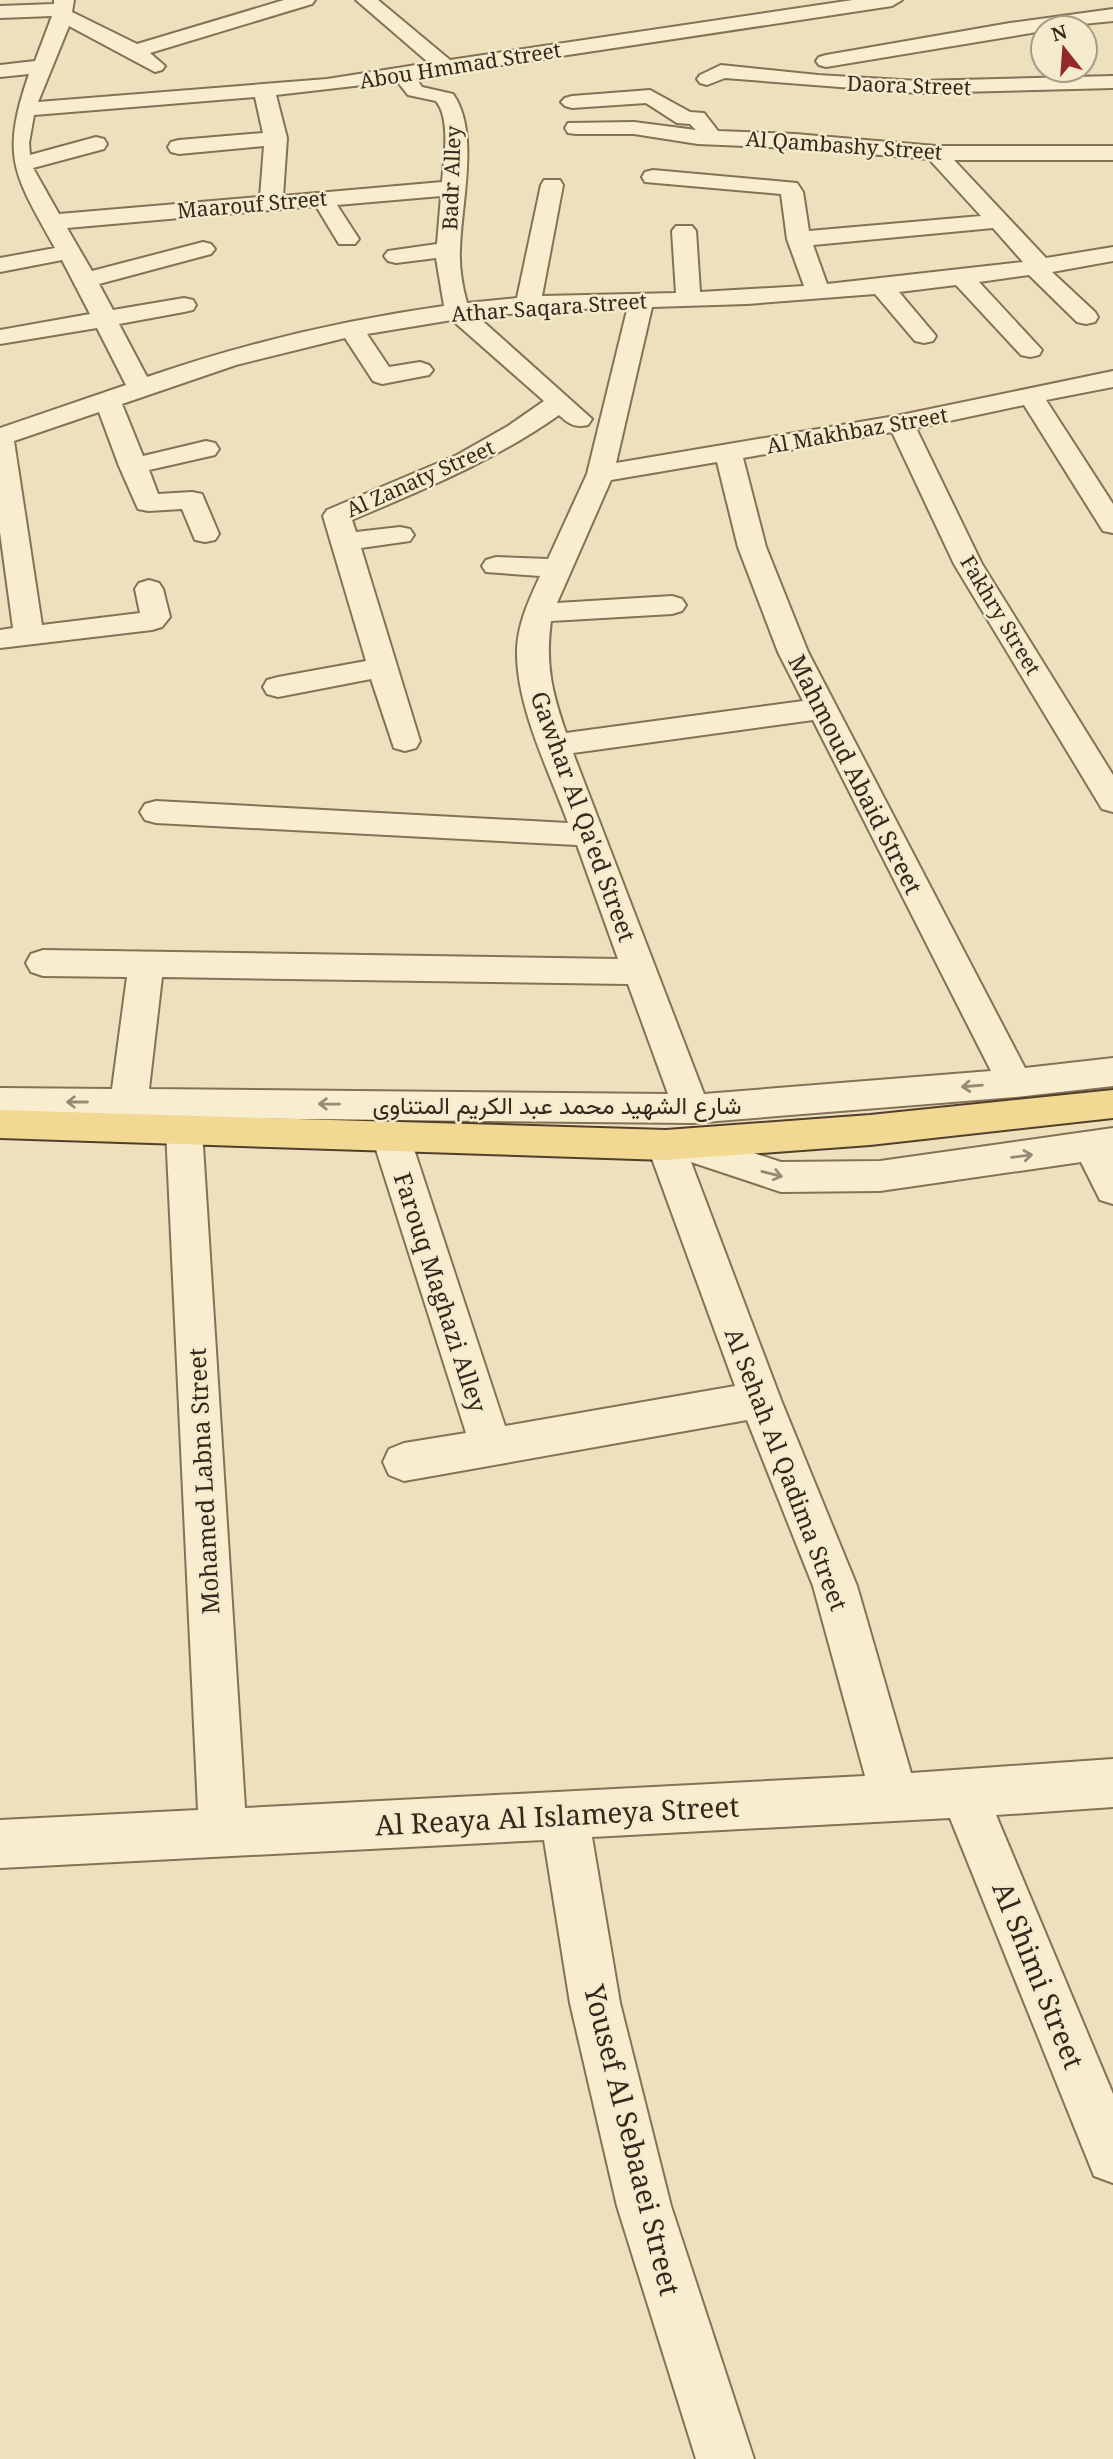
<svg xmlns="http://www.w3.org/2000/svg" width="1113" height="2459" font-family="'Noto Serif',Vazirmatn,serif">
<rect width="100%" height="100%" fill="#ede0bc"/>
<g fill="none" stroke-linecap="round" stroke-linejoin="round">
<defs>
<g id="minor">
<path d="M54 0H74L72 12 137 44 284 0H315L312 4 150 53 165 66 162 70 155 72 69 26 38 102 327 79 429 63 356 0H378L450 60 853 0H902L892 6 416 78 422 87 453 94C480 132 461 204 460 249 459 267 462 285 467 303L517 298 541 185 544 180H560L563 185 542 296 676 293 672 231 676 226H692L696 231 700 292 804 286 787 239 781 194 645 182 642 177 645 172 653 170 797 183 803 192 809 231 981 216 929 159 795 148 698 144 634 134H576L568 133 565 128 568 123 634 122 696 130 690 124 677 123 646 103 572 108 565 106 561 102 565 98 572 96 650 90 690 112 704 113 718 131 795 134 936 146H1113V160H954L1046 258 1113 247V261L1052 272 1095 312 1098 317 1095 322 1086 324 1077 322 1029 275 979 282 1042 350 1039 355 1030 357 1021 355 956 285 899 292 936 336 933 341 924 343 915 341 875 294 747 304 652 307 616 463 901 415 1113 371V387L1046 400 1113 504V533L1103 531 1024 405 916 428 982 564 1113 775V812L1102 809 954 564 892 432 743 458 766 547 808 652 1025 1068 1113 1058V1086L1015 1097 692 1123 192 1118 197 1120 202 1130 245 1808 865 1776 813 1586 747 1420 404 1481 389 1475 383 1462 389 1449 404 1443 466 1433 372 1137 378 1127 391 1122 404 1127 410 1137 505 1426 735 1386 647 1145 653 1135C665 1130 673 1134 684 1130L781 1162 880 1161 1113 1128V1204L1100 1200 1081 1162 880 1191 781 1192 691 1162 781 1400 857 1586 911 1773 1113 1759V1807L996 1815 1113 2094V2183L1094 2176 950 1818 592 1837 620 2003 671 2206 754 2459H696L617 2206 570 2003 544 1840 0 1868V1820L198 1810 166 1130 171 1120 176 1118 0 1116V1088L112 1089 127 977 43 976 31 972 26 963 31 954 43 950 618 959 577 845 156 823 145 820 140 812 145 804 156 801 568 823C549 771 517 708 517 653 517 625 529 600 540 576L486 572 482 566 486 560 496 557 548 559 587 474 628 306 477 316 592 419 588 425C574 428 569 424 559 415 492 462 426 488 352 520L356 532 400 527 410 529 414 535 410 541 361 548 420 741 416 748 405 751 394 748 371 679 278 697 267 694 263 687 267 680 278 677 366 661 323 516 327 510 457 455 508 426 544 401 452 320 367 334 389 367 420 362 429 365 433 370 429 375 382 384 373 381 345 338 236 365 122 404 143 456 206 441 215 443 219 449 215 455 149 470 158 494 192 492 202 494 219 534 215 540 205 542 195 540 182 509 148 511 138 509 119 466 99 412 14 441 42 625 140 613 135 589 139 583 149 580 159 583 163 589 170 617 162 627 152 630 0 648V630L13 628 0 532V428L126 385 97 328 0 344V330L90 314 62 260 0 272V258L55 248C14 174 0 158 29 74L0 77V65L35 61 52 16 0 18V6L54 4ZM397 81 408 95 436 101C451 119 444 159 442 182L283 196 287 138 276 95ZM255 97 263 133 179 140 171 142 168 147 171 152 179 154 264 146 260 197 59 214 33 168 104 149 107 144 104 139 96 137 30 155 29 143 34 115ZM441 196 437 244 388 251 384 256 388 261 396 263 436 258 444 306C343 320 243 344 147 377L119 324 184 312 193 310 196 305 193 300 184 298 113 310 99 284 211 254 215 249 211 244 203 242 92 271 67 228 316 206 339 244H355L359 239 337 205ZM993 228 1023 262 827 284 813 245ZM717 462 738 547 778 652 803 701 566 733C552 692 545 665 551 621L672 614 682 611 686 605 682 599 672 596 557 603 611 480ZM813 720 991 1071 704 1094 573 753ZM162 977 628 984 668 1094 149 1089Z"/>
<polygon points="1113,9 1113,21 1043,28 1043,31 826,67 819,65 816,61 819,57 826,55 1010,23"/>
<polygon points="721,65 818,75 918,81 1113,76 1113,88 918,93 725,78 707,85 700,83 697,79 700,75"/>
</g>
<polygon id="major" points="1113,1090 1113,1118 870,1145 666,1160 0,1138 0,1110 666,1130 870,1115"/>
</defs>
<use href="#minor" stroke="#847156" stroke-width="4"/>
<use href="#major" stroke="#513e2b" stroke-width="4"/>
<use href="#minor" fill="#f8eecf" fill-rule="evenodd"/>
<use href="#major" fill="#f1d893" fill-rule="evenodd"/>
</g>
<defs><path id="oneway-shaft" d="M-6 0H5M1.5-3L5.5 0L1.5 3" fill="none" stroke-width="1.6" stroke-linecap="round" stroke-linejoin="round" transform="scale(1.75)"/></defs>
<g stroke="#968b75">
<use href="#oneway-shaft" transform="translate(972 1086) rotate(175)"/>
<use href="#oneway-shaft" transform="translate(77 1102) rotate(-180)"/>
<use href="#oneway-shaft" transform="translate(329 1104) rotate(-179)"/>
<use href="#oneway-shaft" transform="translate(1022 1156) rotate(-8)"/>
<use href="#oneway-shaft" transform="translate(772 1174) rotate(14)"/>
</g>
<g text-anchor="middle" dominant-baseline="central" stroke-width="5" stroke-linejoin="round" paint-order="stroke">
<g font-size="21" fill="#33281b" stroke="#f4eacc">
<text transform="translate(460 65) rotate(-9)">Abou Hmmad Street</text>
<text transform="translate(909 85) rotate(2)">Daora Street</text>
<text transform="translate(844 145) rotate(4)">Al Qambashy Street</text>
<text transform="translate(451 178) rotate(-88)">Badr Alley</text>
<text transform="translate(252 204) rotate(-5)">Maarouf Street</text>
<text transform="translate(549 307) rotate(-4)">Athar Saqara Street</text>
<text transform="translate(857 430) rotate(-10)">Al Makhbaz Street</text>
<text transform="translate(420 478) rotate(-24)">Al Zanaty Street</text>
<text transform="translate(1001 615) rotate(59)">Fakhry Street</text>
</g>
<g font-size="24" fill="#33281b" stroke="#f4eacc">
<text transform="translate(856 774) rotate(63)">Mahmoud Abaid Street</text>
<text transform="translate(584 816) rotate(70)">Gawhar Al Qa'ed Street</text>
<text x="557" y="1104">شارع الشهيد محمد عبد الكريم المتناوى</text>
<text transform="translate(441 1292) rotate(72)">Farouq Maghazi Alley</text>
<text transform="translate(787 1469) rotate(69)">Al Sehah Al Qadima Street</text>
<text transform="translate(203 1481) rotate(-93)">Mohamed Labna Street</text>
</g>
<g font-size="28" fill="#33281b" stroke="#f4eacc">
<text transform="translate(557 1815) rotate(-3)">Al Reaya Al Islameya Street</text>
<text transform="translate(1039 1975) rotate(68)">Al Shimi Street</text>
<text transform="translate(633 2140) rotate(76)">Yousef Al Sebaaei Street</text>
</g>
</g>
<g transform="translate(1064 49) rotate(343)"><circle r="33" fill="#f4eacc" stroke="#a79c85" stroke-width="2"/>
<path d="M0-5L12 26L0 18L-12 26Z" fill="#922b27"/>
<text y="-10" font-size="19" font-weight="bold" text-anchor="middle" fill="#33281b">N</text>
</g>
</svg>
